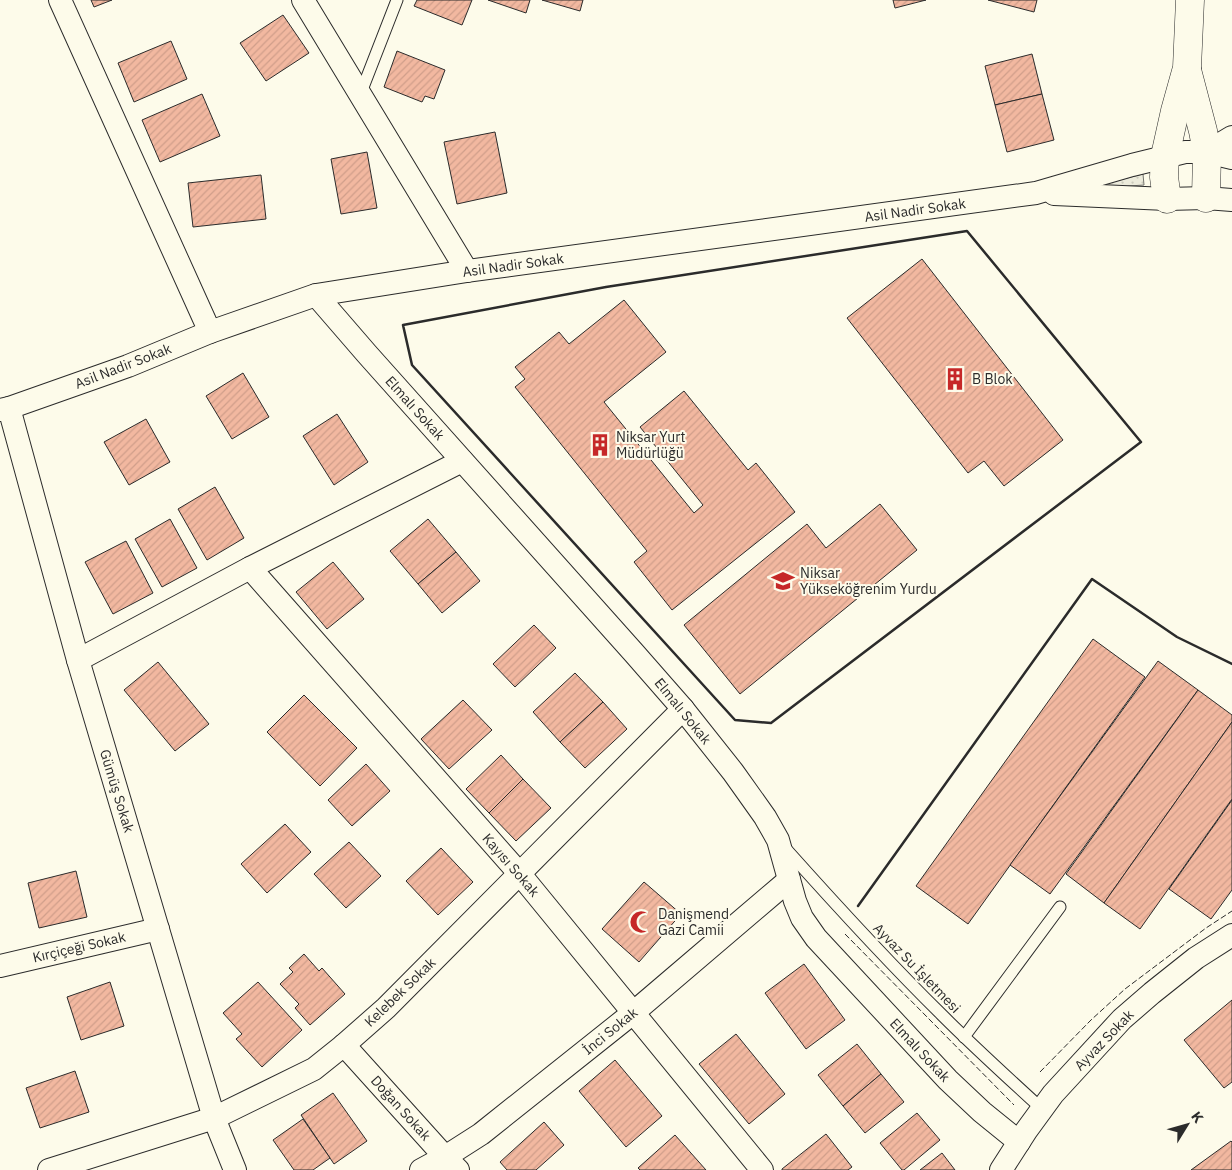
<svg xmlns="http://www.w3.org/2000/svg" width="1232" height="1170" font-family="'IBM Plex Sans',sans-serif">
<defs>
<pattern id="grass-dots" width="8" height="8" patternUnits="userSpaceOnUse" patternTransform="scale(1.25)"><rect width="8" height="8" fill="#ecebdb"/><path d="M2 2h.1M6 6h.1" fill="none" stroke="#cbcabc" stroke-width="1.8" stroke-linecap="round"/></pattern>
<pattern id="building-hatch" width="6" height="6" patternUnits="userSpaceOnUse" patternTransform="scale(1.25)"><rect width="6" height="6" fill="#f2b8a0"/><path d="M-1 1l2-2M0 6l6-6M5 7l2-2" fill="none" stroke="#d09e8a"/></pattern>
</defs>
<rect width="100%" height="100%" fill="#fdfbea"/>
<polygon fill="url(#grass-dots)" stroke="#74746e" points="1143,174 1144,185 1083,189"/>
<g fill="url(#building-hatch)" stroke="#2b2b2b">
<polygon points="91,0 112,0 94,7"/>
<polygon points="417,0 472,0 462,25 414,6"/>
<polygon points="488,0 530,0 526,13"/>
<polygon points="542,0 583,0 580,11"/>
<polygon points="893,0 926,0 895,8"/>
<polygon points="988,0 1037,0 1034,12"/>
<polygon points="283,15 309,53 266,81 240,43"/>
<polygon points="171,41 187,79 134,102 118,63"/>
<polygon points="397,51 445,70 434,99 425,96 422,102 384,87"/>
<polygon points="1032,54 1042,94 995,105 985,66"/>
<polygon points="202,94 220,136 160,162 142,120"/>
<polygon points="1042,94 1054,140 1007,152 995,105"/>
<polygon points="495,132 507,193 457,204 444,142"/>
<polygon points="367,152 377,208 341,214 331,159"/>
<polygon points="261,175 266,219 193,227 188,183"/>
<polygon points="922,259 1063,440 1004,486 984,461 968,473 847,318"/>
<polygon points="624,300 666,352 604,402 694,513 703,505 640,427 684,391 748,470 756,463 795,512 672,610 634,562 647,551 515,387 525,379 515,367 559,332 569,344"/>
<polygon points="243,373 269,417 232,439 206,396"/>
<polygon points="337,414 368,462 334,485 303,436"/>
<polygon points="146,419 170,462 129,485 104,442"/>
<polygon points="215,487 244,538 207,560 178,509"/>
<polygon points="880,504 917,550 740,694 684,625 807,524 826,548"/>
<polygon points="170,519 197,568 162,587 135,539"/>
<polygon points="428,519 456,552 418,584 390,551"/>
<polygon points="126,541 153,593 113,614 85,562"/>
<polygon points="456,552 480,581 442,613 418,584"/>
<polygon points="333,562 364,599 327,629 296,592"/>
<polygon points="534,625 556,648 515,687 493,664"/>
<polygon points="1093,639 1145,677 968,924 916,886"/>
<polygon points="1158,661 1198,690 1050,894 1010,865"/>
<polygon points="158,662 209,724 175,751 124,690"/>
<polygon points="575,673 603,702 560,742 533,712"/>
<polygon points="1198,690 1232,715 1232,722 1104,903 1066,874"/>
<polygon points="304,695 357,748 320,786 267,732"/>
<polygon points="463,700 492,730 449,769 421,739"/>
<polygon points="603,702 627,729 585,768 560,742"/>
<polygon points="1232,722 1232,799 1140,929 1104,903"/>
<polygon points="501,755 523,779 489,813 466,789"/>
<polygon points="366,764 390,791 352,826 328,800"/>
<polygon points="523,779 551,808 516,841 489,813"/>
<polygon points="1232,800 1232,890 1211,919 1169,889"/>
<polygon points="285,824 311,852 267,893 241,864"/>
<polygon points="349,842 381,876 346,908 314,874"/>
<polygon points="441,848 473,882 438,915 406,881"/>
<polygon points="76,871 87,917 39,928 28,883"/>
<polygon points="644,882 681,914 639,962 602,929"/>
<polygon points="304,954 319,971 322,968 345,994 310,1025 295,1008 299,1004 280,984 293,972 289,968"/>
<polygon points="804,964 845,1020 806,1049 765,993"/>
<polygon points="110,982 124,1026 81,1040 67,997"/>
<polygon points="258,982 302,1030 262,1067 236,1039 242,1034 223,1013"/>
<polygon points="1232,1000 1232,1082 1224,1088 1184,1040"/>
<polygon points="736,1034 785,1094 749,1124 699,1064"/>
<polygon points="857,1044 881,1074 843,1106 818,1075"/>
<polygon points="615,1060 662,1116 626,1147 579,1091"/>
<polygon points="75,1071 89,1112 40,1128 26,1088"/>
<polygon points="881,1074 904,1102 865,1133 843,1106"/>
<polygon points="333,1093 367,1141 334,1164 301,1115"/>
<polygon points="917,1113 940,1140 904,1170 902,1170 880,1143"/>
<polygon points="303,1119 330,1158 313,1170 294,1170 273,1140"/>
<polygon points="544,1122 564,1145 536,1170 507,1170 500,1162"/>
<polygon points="826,1134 852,1167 848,1170 782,1170 782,1169"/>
<polygon points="675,1135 706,1170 640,1170 638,1168"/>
<polygon points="1231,1141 1232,1142 1232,1170 1191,1170"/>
<polygon points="942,1153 955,1170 920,1170"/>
</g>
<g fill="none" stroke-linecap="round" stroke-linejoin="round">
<defs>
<g id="lane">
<polyline points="360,95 397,0"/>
<path d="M786 849C836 905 888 962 942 1015 974 1047 1008 1078 1042 1109"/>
<polyline points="964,1037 1060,907"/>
</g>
<g id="street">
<polyline points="60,0 210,332"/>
<polyline points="303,0 467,271"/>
<polyline points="1207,152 1232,137"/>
<polyline points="1054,194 1167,199 1206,198 1232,200"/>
<polyline points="316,295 367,354 634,653 683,709 733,772 765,817 778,840 795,901 802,918 816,938 948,1080 982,1112 1019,1142"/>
<polyline points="9,408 78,660 214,1118 235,1170"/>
<polyline points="0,410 9,408 128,366 210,332 316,295 467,271 1036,193 1132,165 1185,152 1207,152 1232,158"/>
<polyline points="250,568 519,873 762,1170"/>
<polyline points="78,660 250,568 462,461"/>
<polyline points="0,966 158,929"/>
<polyline points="344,1045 445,1157 458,1170"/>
<polyline points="49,1170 214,1118 314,1069 344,1045 386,1008 683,709"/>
<polyline points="421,1170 445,1157 481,1134 633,1013 789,880"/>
<polyline points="1001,1170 1026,1131 1053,1094 1122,1019 1152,993 1196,958 1232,935"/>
</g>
<g id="secondary">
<polyline points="1187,70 1203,131 1207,152 1206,198"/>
<polyline points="1167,199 1164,177 1165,156 1175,111 1187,68 1190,0"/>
</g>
</defs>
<use href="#lane" stroke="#2b2b2b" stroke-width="13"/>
<use href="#street" stroke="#2b2b2b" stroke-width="24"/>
<use href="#secondary" stroke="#2b2b2b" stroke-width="29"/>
<use href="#lane" stroke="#fdfbea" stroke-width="11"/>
<use href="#street" stroke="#fdfbea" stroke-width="22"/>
<use href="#secondary" stroke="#fdfbea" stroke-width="28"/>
<g stroke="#2b2b2b" stroke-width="1" stroke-dasharray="6 2.5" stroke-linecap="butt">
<polyline points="845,934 1014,1105"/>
<polyline points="1040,1072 1091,1020 1125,989 1206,928 1232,911"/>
</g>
<g stroke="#2b2b2b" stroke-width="2.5">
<polygon points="967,231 1141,442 771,723 735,720 412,365 403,325 606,287"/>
<polyline points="858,906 1092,579 1177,637 1232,664"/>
</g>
</g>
<defs>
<symbol id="building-bare" viewBox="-9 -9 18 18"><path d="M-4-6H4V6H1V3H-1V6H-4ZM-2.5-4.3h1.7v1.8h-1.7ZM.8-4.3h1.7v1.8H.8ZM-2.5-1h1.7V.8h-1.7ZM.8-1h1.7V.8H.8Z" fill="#c62828" stroke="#fdfbea" stroke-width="2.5" paint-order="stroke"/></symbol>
<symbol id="school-bare" viewBox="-9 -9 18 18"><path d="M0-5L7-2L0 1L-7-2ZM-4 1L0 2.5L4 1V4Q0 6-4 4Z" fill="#c62828" stroke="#fdfbea" stroke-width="2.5" paint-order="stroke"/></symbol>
<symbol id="mosque-bare" viewBox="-9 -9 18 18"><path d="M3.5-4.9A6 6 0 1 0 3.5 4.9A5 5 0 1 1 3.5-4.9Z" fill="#c62828" stroke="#fdfbea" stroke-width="2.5" paint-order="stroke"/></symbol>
</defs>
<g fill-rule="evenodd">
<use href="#building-bare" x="939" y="363" width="32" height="32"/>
<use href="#building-bare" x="584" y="429" width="32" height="32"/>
<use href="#school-bare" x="767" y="565" width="32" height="32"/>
<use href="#mosque-bare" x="625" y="906" width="32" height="32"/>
</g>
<g text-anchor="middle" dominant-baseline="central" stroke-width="4" stroke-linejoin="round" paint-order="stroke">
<g font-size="14" fill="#2b2b2b" stroke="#fdfbea">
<text transform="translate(915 210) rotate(-8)">Asil Nadir Sokak</text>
<text transform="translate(513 265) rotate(-8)">Asil Nadir Sokak</text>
<text transform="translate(123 366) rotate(-21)">Asil Nadir Sokak</text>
<text transform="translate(415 408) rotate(48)">Elmalı Sokak</text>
<text transform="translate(683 711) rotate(51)">Elmalı Sokak</text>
<text transform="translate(117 791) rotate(73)">Gümüş Sokak</text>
<text transform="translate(511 865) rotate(49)">Kayısı Sokak</text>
<text transform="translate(79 947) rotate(-13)">Kırçiçeği Sokak</text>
<text transform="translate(917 968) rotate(46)">Ayvaz Su İşletmesi</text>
<text transform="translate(400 992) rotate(-44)">Kelebek Sokak</text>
<text transform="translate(610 1031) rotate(-39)">İnci Sokak</text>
<text transform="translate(1104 1040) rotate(-46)">Ayvaz Sokak</text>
<text transform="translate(920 1050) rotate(47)">Elmalı Sokak</text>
<text transform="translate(401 1108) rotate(48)">Doğan Sokak</text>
</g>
<g font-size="14" fill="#2b2b2b" stroke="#fdfbea" text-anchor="start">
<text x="972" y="379">B Blok</text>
<text x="616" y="437">Niksar Yurt<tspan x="616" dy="16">Müdürlüğü</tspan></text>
<text x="800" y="573">Niksar<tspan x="800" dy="16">Yükseköğrenim Yurdu</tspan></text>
<text x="658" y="914">Danişmend<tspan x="658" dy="16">Gazi Camii</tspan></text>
</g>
</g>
<g transform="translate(1187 1125) rotate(53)" stroke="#fdfbea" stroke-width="4" paint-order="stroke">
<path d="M0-4L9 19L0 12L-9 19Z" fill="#2b2b2b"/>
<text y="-8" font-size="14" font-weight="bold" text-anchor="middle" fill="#2b2b2b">K</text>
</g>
</svg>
